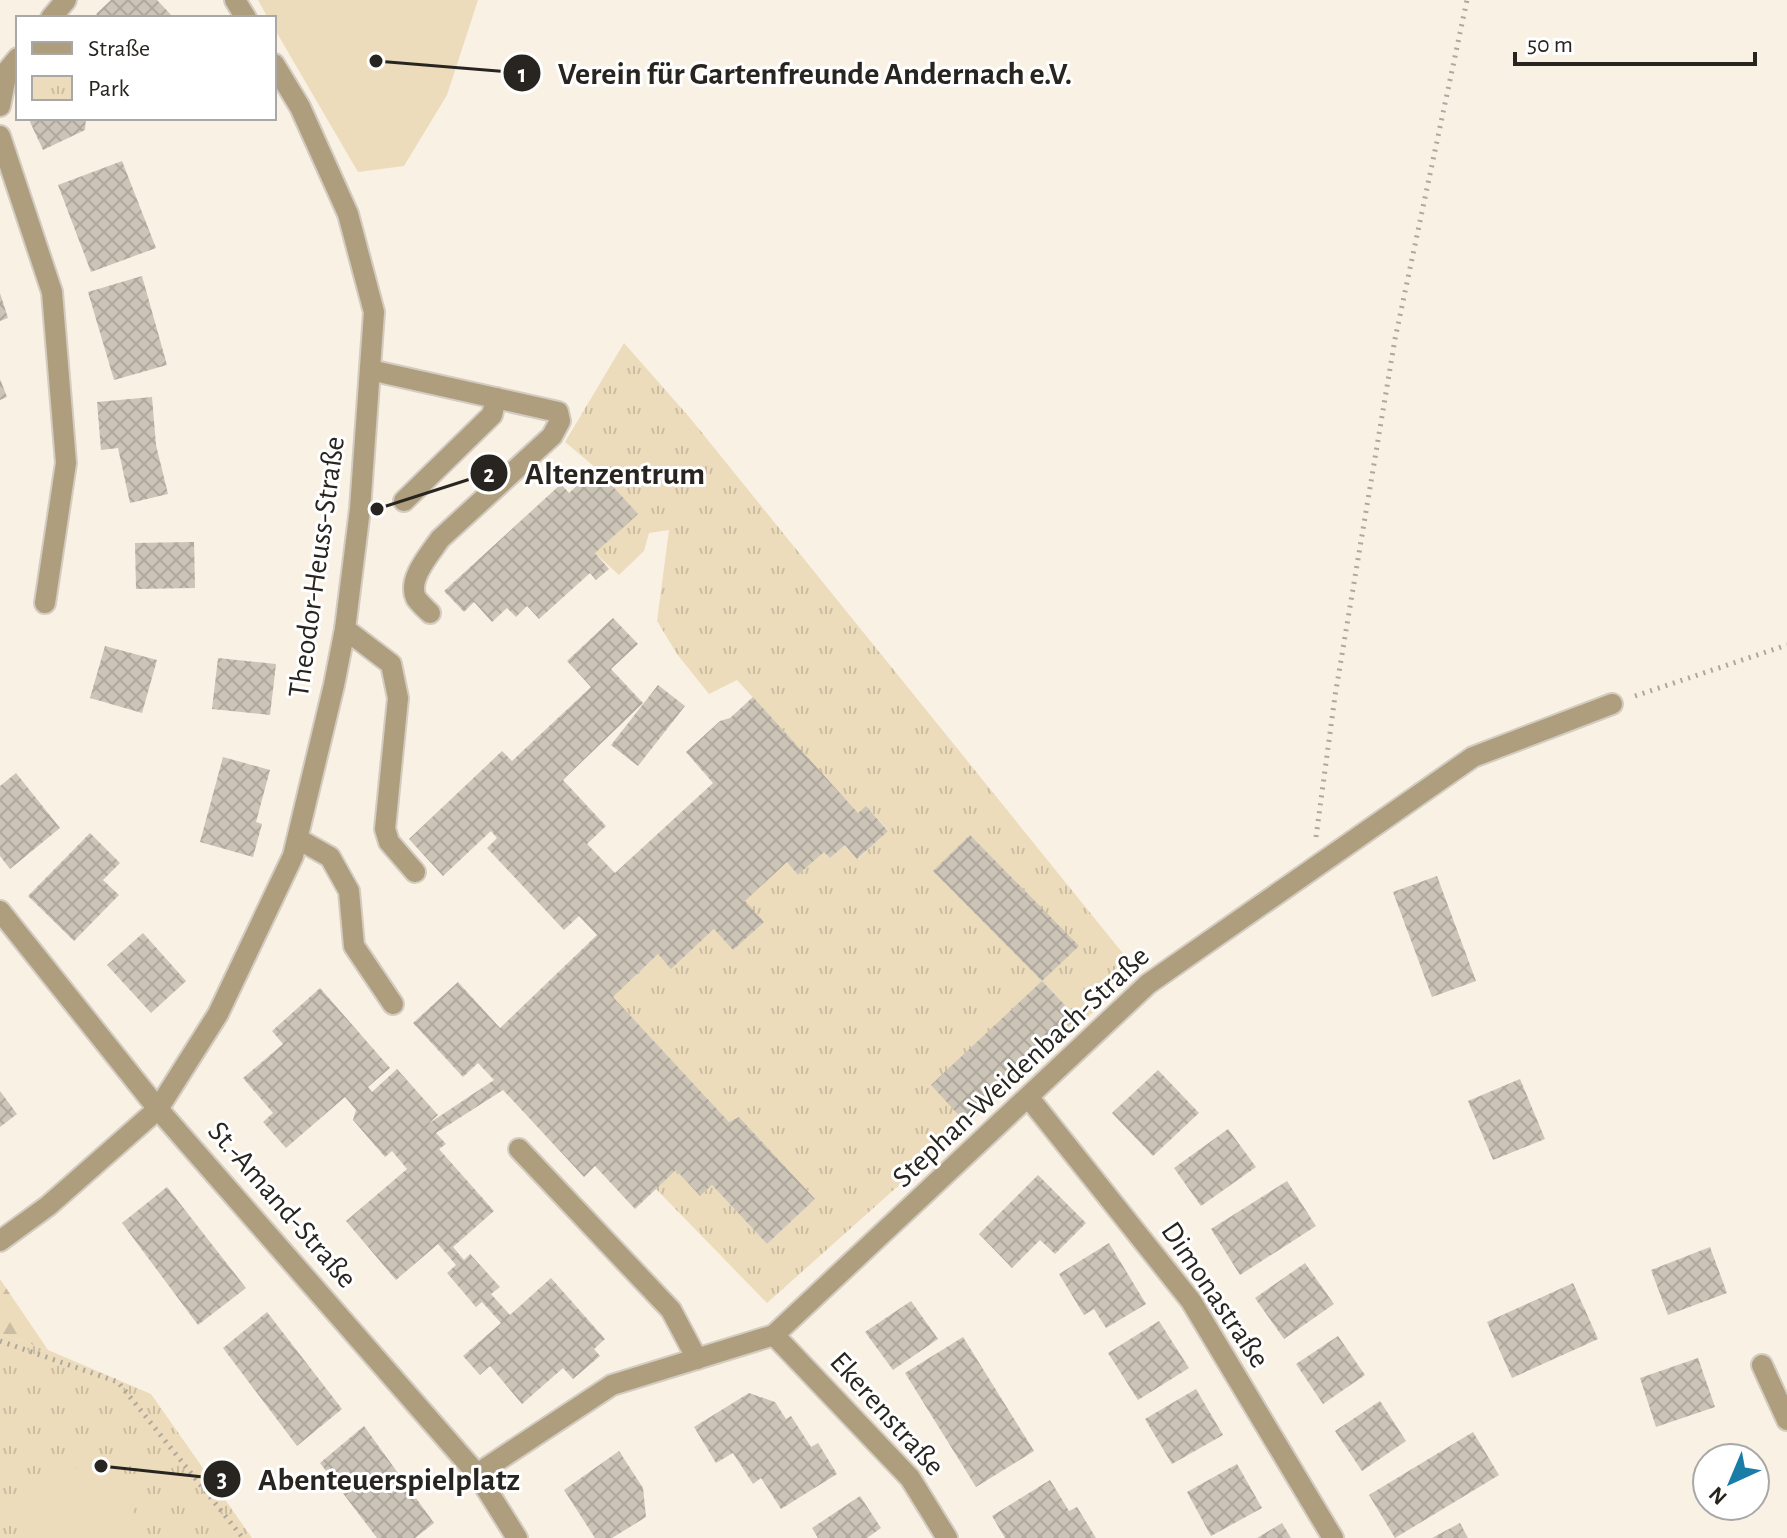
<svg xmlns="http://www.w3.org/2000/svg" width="1787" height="1538" font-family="'Alegreya Sans',sans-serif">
<defs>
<pattern id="forest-firs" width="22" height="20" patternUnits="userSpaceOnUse" patternTransform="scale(2)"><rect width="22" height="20" fill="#ecdcbc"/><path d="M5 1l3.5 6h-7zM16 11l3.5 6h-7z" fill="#cabda1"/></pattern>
<pattern id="park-tufts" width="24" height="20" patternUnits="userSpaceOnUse" patternTransform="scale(2)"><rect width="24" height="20" fill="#ecdcbc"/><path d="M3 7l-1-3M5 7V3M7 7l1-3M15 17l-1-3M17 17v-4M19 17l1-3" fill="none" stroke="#cabda1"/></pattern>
<pattern id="building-cross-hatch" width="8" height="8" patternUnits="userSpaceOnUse" patternTransform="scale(2)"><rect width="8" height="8" fill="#cbc4b7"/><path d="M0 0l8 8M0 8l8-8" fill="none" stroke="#aea89d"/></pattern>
</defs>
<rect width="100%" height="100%" fill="#f9f1e4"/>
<polygon fill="url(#forest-firs)" points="0,1279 48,1350 0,1334"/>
<g fill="url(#park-tufts)">
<polygon points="624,343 690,418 1138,972 767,1303 656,1189 676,1170 700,1196 712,1185 767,1244 815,1199 739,1117 729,1122 613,997 658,954 672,968 787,862 798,875 824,852 830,858 845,845 858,859 888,830 867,807 858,813 737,680 709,694 677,654 657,621 669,530 649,533 644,551 619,575 595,553 637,514 596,468 565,442"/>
<polygon points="0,1334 48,1350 151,1394 252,1538 0,1538"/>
</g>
<g fill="#ecdcbc">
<polygon points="258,0 478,0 447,95 404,166 358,172 274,28 274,18 268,18"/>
<polygon points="102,1454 148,1538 27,1538 9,1505"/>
</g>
<g fill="url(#building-cross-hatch)">
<polygon points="111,0 157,0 174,18 100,18 96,14"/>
<polygon points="31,118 86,118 85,130 43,150 30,122"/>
<polygon points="122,161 156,248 91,272 58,185"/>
<polygon points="142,276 167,365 114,380 88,292"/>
<polygon points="0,293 8,318 0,321"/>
<polygon points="0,379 7,397 0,400"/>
<polygon points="152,397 156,445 168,494 130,503 118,448 101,450 97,402"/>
<polygon points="596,468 638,514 595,553 609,569 596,580 590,573 539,619 527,606 516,617 507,608 492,622 474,602 464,612 444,591 561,484 569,493"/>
<polygon points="194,542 195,588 136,589 135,543"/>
<polygon points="613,618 638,644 611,669 643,703 563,780 606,826 587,844 615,873 713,783 686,752 720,721 730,718 753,697 858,813 866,806 888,831 857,859 845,845 830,858 824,852 798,875 787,862 745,901 764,922 733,950 714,929 671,969 658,954 613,997 729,1122 739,1117 815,1199 767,1244 712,1185 700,1196 676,1170 635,1209 595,1166 584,1177 503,1090 436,1133 446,1144 439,1149 494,1211 453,1247 464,1260 470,1254 500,1287 491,1294 510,1315 551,1278 605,1339 594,1349 600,1356 573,1379 563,1368 522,1404 490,1366 480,1375 463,1356 501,1323 482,1302 476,1307 447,1273 456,1265 438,1244 396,1280 346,1221 407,1169 392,1151 385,1157 353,1120 356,1110 345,1097 286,1148 263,1122 273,1113 243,1078 283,1044 272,1031 320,988 390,1068 368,1087 372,1092 397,1069 438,1115 428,1124 494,1080 478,1063 463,1077 413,1023 458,982 500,1028 597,935 579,916 564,930 487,848 497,838 491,831 443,876 409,839 502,751 512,761 591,687 567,661"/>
<polygon points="105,646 157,660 142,713 90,698"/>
<polygon points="218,658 276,664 270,715 212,709"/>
<polygon points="658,685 685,706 638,766 611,745"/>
<polygon points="223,757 270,770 256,822 262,824 253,857 200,842"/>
<polygon points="16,773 60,828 10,869 0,856 0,786"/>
<polygon points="90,833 120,863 103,880 119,895 74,941 28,896"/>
<polygon points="970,835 1079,946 1042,981 933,871"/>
<polygon points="1437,876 1476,981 1432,997 1393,892"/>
<polygon points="143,933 186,981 151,1013 107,965"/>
<polygon points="1042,981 1077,1018 965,1122 931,1085"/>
<polygon points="1158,1070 1199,1113 1153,1156 1112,1113"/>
<polygon points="1520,1079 1545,1139 1493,1160 1468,1101"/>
<polygon points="0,1091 17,1114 0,1127"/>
<polygon points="1228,1129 1256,1167 1201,1206 1174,1168"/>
<polygon points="1038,1175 1086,1223 1055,1254 1040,1240 1012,1268 979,1234"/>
<polygon points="1287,1181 1316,1226 1240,1275 1211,1229"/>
<polygon points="167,1187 246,1288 198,1325 122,1223"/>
<polygon points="1109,1243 1146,1304 1106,1328 1094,1309 1084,1315 1059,1274"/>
<polygon points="1710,1247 1727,1293 1668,1315 1651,1270"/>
<polygon points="1305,1263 1334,1304 1284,1339 1255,1298"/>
<polygon points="1573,1283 1598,1339 1512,1378 1487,1322"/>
<polygon points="911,1301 938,1339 893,1370 865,1332"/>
<polygon points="267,1312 342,1409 297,1446 223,1348"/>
<polygon points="1159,1321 1189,1368 1138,1400 1108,1353"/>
<polygon points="1338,1336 1365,1375 1323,1404 1296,1364"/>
<polygon points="963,1337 1034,1451 976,1487 905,1373"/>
<polygon points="1698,1358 1715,1407 1656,1427 1640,1378"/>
<polygon points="1196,1389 1223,1435 1172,1464 1145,1419"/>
<polygon points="749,1393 775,1402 786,1419 791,1416 811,1447 818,1443 837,1474 781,1509 761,1478 753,1484 733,1453 716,1463 694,1427"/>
<polygon points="1380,1401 1406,1441 1362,1471 1335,1431"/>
<polygon points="364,1426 434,1523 415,1538 377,1538 320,1463"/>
<polygon points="1473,1432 1499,1475 1395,1538 1369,1495"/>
<polygon points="619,1451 643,1488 646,1517 612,1538 595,1538 564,1490"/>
<polygon points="1237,1464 1262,1508 1211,1536 1187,1492"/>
<polygon points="1050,1480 1069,1511 1077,1507 1096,1538 1005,1538 992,1516"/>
<polygon points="860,1496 881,1528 867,1538 818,1538 812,1528"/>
<polygon points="1282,1523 1291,1538 1257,1538"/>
<polygon points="1460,1523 1468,1538 1432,1538"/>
</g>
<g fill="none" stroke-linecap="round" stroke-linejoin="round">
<defs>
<g id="minor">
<polyline points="235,0 246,18"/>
<polyline points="51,18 66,0"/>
<polyline points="0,106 7,71 18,58"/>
<polyline points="0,136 52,292 66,463 45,603"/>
<path d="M370 370 558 412 560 421 552 436 440 539C430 554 407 579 416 598 419 603 426 609 430 613"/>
<polyline points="404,501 492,415 496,398"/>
<polyline points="345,629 391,664 398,698 385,829 389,842 415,872"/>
<polyline points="298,839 330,857 349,891 354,946 393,1004"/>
<polyline points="0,911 158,1109 477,1474 517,1538"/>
<polyline points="1029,1098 1191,1301 1333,1538"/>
<polyline points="519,1149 671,1310 697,1359"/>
<polyline points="0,1241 48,1206 158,1109 218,1014 293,856 334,685 345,629 360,509 374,312 348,214 300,107 274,64"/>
<polyline points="774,1335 910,1478 947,1538"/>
<polyline points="1762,1365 1787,1420"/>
<polyline points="477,1474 612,1385 774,1335 1148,984 1473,757 1612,704"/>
</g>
</defs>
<use href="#minor" stroke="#d3ccc1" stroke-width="24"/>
<g stroke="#aea89d" stroke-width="5" stroke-dasharray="2 6" stroke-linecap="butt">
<polyline points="1635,696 1787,645"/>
<polyline points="1316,837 1335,696 1395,339 1467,0"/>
<polyline points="0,1341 118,1382 243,1538"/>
</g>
<use href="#minor" stroke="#af9e7e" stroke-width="20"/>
</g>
<g text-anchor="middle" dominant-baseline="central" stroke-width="6" stroke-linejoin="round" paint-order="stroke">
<g font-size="30" fill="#282520" stroke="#fff">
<text transform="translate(317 567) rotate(-82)">Theodor-Heuss-Straße</text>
<text transform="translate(1021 1067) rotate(-43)">Stephan-Weidenbach-Straße</text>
<text transform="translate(282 1205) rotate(49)">St.-Amand-Straße</text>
<text transform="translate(1215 1295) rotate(56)">Dimonastraße</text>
<text transform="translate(887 1414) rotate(48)">Ekerenstraße</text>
</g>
</g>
<path fill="none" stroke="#282520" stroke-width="3" d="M376 61L522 73M377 509L489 473M101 1466L222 1479"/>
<g fill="#282520" stroke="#fff" stroke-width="3">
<circle cx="376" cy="61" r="8"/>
<circle cx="377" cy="509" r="8"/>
<circle cx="101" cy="1466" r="8"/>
<circle cx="522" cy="73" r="20"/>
<circle cx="489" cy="473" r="20"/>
<circle cx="222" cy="1479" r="20"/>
</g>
<g font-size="24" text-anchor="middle" font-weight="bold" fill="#fff">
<text x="522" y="82">1</text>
<text x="489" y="482">2</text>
<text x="222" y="1487">3</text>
</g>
<g font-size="32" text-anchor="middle" font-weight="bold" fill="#282520" stroke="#fff" stroke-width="6" stroke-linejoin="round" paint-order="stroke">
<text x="815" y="84">Verein für Gartenfreunde Andernach e.V.</text>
<text x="615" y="484">Altenzentrum</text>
<text x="389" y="1490">Abenteuerspielplatz</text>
</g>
<rect x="16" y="16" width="260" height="104" fill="#ffffff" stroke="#a9a8a6" stroke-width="2"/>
<rect x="32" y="42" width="40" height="12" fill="#af9e7e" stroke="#a9a8a6" stroke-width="2"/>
<text x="88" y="56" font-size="24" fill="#282520">Straße</text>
<rect x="32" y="76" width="40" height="24" fill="url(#park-tufts)" stroke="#a9a8a6" stroke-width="2"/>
<text x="88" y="96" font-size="24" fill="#282520">Park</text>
<g transform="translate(1731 1482) rotate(224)"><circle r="38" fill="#ffffff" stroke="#a9a8a6" stroke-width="2"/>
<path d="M0-6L14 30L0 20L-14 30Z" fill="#197da8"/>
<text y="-12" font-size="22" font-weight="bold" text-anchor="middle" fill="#282520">N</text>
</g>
<path d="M1515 52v12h240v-12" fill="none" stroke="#282520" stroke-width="4"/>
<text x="1527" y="52" font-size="24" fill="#282520" stroke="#ffffff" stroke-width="6" paint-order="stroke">50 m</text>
</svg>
